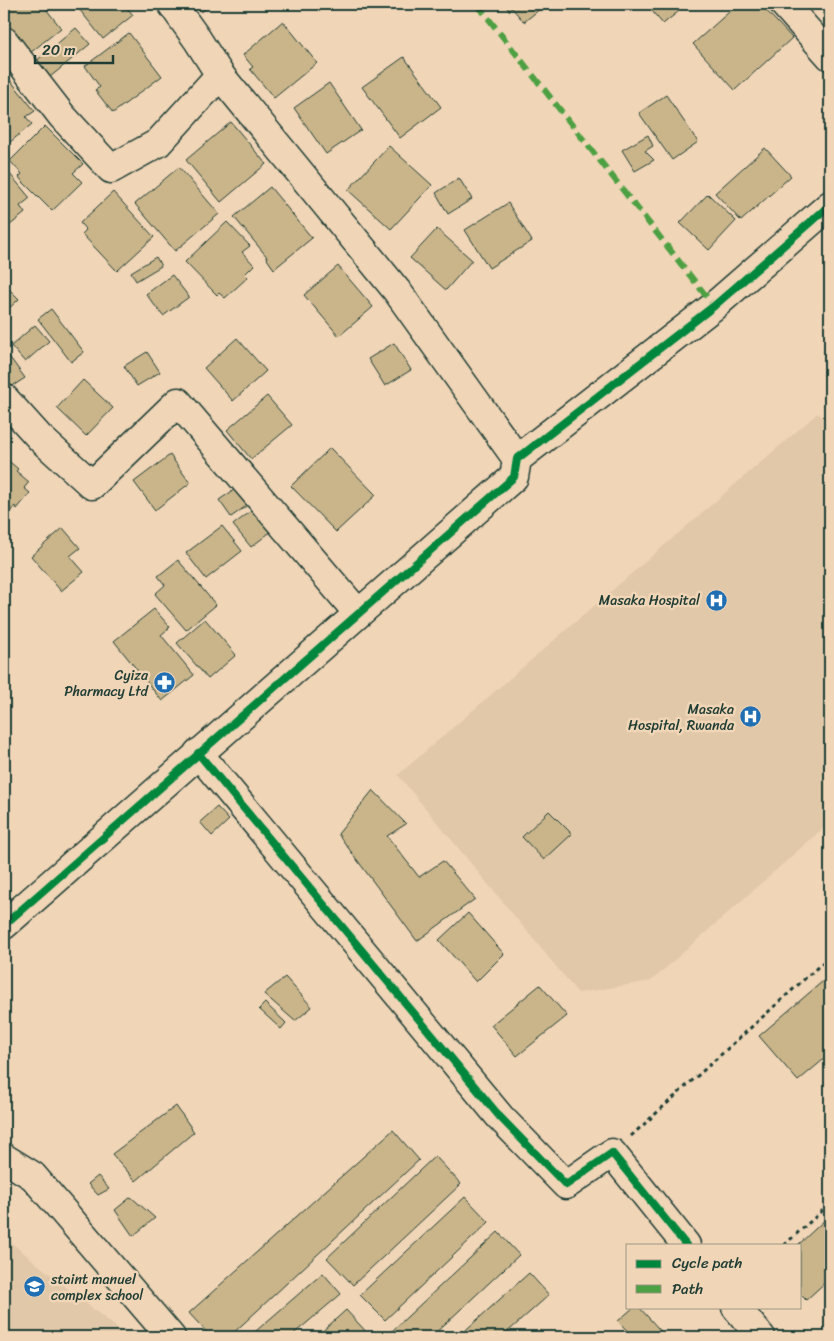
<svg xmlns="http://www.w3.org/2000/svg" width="834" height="1341" font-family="Sriracha,sans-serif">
<rect width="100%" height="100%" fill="#f0d5b7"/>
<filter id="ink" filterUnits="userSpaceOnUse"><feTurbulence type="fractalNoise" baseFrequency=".02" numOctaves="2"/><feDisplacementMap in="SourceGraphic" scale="10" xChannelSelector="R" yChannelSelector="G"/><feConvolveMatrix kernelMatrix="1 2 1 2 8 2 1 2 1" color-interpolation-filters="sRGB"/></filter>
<g filter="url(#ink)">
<g fill="#e1c8a8">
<polygon points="818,413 830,426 830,822 651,981 578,993 398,775"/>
<polygon points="4,1237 128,1337 4,1337"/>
</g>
<g fill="#cab58a" stroke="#1f3d34">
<polygon points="4,4 52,4 46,9 61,28 30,53 4,21"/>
<polygon points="75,4 124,4 133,15 103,39"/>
<polygon points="196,4 213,4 201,12"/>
<polygon points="504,4 546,4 524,22 512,8 509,10"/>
<polygon points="646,4 673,4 679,11 663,24"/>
<polygon points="738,4 760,4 792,38 735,90 693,44"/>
<polygon points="283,21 317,63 274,98 250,69 253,67 243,55"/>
<polygon points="76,28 90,44 44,82 30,66"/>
<polygon points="129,33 162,76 113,113 95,90 100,87 85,66"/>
<polygon points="404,57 441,107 400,138 362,87"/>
<polygon points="6,75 35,111 26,117 32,124 4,147 4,77"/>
<polygon points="329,83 361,130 326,154 294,108"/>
<polygon points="666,95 698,142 672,160 639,113"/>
<polygon points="231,122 266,164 221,202 186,160"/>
<polygon points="45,126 83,164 73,173 82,182 52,211 22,181 19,177 22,174 10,161"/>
<polygon points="648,135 653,146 645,151 654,160 635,171 622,150"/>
<polygon points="389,146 432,185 391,229 348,190"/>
<polygon points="765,148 791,176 741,221 715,193"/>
<polygon points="4,167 30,198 20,206 25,213 4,230"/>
<polygon points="179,167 219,214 175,251 135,204"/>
<polygon points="459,178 472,199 448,214 436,193"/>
<polygon points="270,187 312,238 274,269 267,259 268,258 234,217"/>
<polygon points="113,192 154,237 117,271 82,234 86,230 80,223"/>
<polygon points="708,194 736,221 709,250 680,223"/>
<polygon points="508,203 532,241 489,268 465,230"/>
<polygon points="227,222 250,246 242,252 254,265 245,274 248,277 225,298 219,293 217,295 185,262"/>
<polygon points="437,229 472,260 446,290 410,258"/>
<polygon points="156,257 161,266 136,281 131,272"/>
<polygon points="338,266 373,307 339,336 304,295"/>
<polygon points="172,275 189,297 163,316 146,294"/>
<polygon points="9,289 19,299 4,313 4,293"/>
<polygon points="51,309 84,352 71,362 38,319"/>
<polygon points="35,325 49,341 25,362 11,346"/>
<polygon points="237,338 266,371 233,401 204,368"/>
<polygon points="394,343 411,370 385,386 368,359"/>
<polygon points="5,351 25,378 11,387 4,377"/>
<polygon points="147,352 160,372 137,386 124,366"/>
<polygon points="83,380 113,408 86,436 57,408"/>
<polygon points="267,396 292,425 251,459 227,430"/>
<polygon points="330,448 376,495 336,532 291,486"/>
<polygon points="170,455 190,483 155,510 134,482"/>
<polygon points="4,457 18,469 16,471 29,482 24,488 30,493 17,509 15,506 9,513 4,509"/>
<polygon points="240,486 252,502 231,517 219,500"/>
<polygon points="259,505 277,527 251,547 233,525"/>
<polygon points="222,526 242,551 206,579 186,553"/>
<polygon points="63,528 80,548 70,556 84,572 61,591 31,556"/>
<polygon points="178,560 216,605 186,630 155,594 165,585 158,576"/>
<polygon points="154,609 170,627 161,635 194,675 162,701 114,641"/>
<polygon points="205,619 236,655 208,679 177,643"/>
<polygon points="373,790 406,824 387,836 419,877 443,861 475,899 417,941 338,834"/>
<polygon points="217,807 229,820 212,836 200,822"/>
<polygon points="549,811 572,834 544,860 522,837"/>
<polygon points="468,913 504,954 476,982 439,940"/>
<polygon points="830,975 830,1054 798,1081 759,1036"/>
<polygon points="285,977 312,1007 295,1021 264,994"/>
<polygon points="540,985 567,1016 517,1056 491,1025"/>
<polygon points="265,1003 286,1023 281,1029 259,1009"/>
<polygon points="176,1106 194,1132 136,1181 112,1154"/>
<polygon points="393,1130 419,1160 229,1337 211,1337 189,1313"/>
<polygon points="435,1156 461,1184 353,1285 327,1258"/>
<polygon points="98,1176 109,1189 98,1195 88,1184"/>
<polygon points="131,1197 155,1218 133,1236 115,1210"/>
<polygon points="465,1197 489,1222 385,1320 360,1295"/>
<polygon points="830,1215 830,1278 806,1300 800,1294 800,1245 798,1245"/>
<polygon points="498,1232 519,1255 431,1337 398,1337 392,1331"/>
<polygon points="323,1273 341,1294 290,1337 249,1337"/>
<polygon points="529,1273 549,1295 502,1337 458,1337"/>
<polygon points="634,1307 639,1307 666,1337 633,1337 618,1321"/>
<polygon points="346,1310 371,1337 316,1337"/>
</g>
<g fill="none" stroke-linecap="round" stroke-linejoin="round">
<defs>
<g id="minor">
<polyline points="172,4 197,39 220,75 397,291 517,459"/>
<polyline points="784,4 830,56"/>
<polyline points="4,41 62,116 111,169 158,143 220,75"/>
<polyline points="4,398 40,438 92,485 178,402 358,613"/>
<polyline points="198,753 500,1117 566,1185 612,1153 686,1245"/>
<polyline points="4,925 514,477 517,459 714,306 830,205"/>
<polyline points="4,1158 33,1176 171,1337"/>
<polyline points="736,1307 761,1337"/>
</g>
</defs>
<use href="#minor" stroke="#1f3d34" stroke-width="31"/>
<g stroke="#1f3d34" stroke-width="3" stroke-dasharray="4 4" stroke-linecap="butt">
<polyline points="631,1136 830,956"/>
<polyline points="784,1245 830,1204"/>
</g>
<use href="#minor" stroke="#f0d5b7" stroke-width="28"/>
<polyline stroke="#4da043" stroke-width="6" stroke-dasharray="12 6" stroke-linecap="butt" points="477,4 714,306"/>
<defs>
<g id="cycleway">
<polyline points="198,753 500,1117 566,1185 612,1153 686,1245"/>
<polyline points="4,925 514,477 517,459 714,306 830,205"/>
</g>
</defs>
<use href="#cycleway" stroke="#f0d5b7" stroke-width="11"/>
<use href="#cycleway" stroke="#00873e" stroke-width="8"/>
</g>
</g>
<defs>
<symbol id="hospital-disc" viewBox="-11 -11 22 22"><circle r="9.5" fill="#1f6fb2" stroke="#f0d5b7"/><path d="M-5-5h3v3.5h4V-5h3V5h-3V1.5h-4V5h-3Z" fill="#fff"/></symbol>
<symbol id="pharmacy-disc" viewBox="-11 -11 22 22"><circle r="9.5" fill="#1f6fb2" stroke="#f0d5b7"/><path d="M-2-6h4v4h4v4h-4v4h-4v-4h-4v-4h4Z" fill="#fff"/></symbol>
<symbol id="school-disc" viewBox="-11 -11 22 22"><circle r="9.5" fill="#1f6fb2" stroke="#f0d5b7"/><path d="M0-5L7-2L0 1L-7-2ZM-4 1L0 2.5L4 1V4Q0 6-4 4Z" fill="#fff"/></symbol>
</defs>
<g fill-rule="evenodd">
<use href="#hospital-disc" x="704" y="588" width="25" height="25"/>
<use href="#pharmacy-disc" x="152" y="670" width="25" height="25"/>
<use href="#hospital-disc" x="738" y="704" width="25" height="25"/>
<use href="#school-disc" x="22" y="1274" width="25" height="25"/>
</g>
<g text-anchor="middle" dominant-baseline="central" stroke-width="5" stroke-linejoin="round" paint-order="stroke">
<g font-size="14" fill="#1f3d34" stroke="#f0d5b7" text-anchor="end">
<text x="700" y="600">Masaka Hospital</text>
<text x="148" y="675">Cyiza<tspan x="148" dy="16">Pharmacy Ltd</tspan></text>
<text x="734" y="709">Masaka<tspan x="734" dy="16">Hospital, Rwanda</tspan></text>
<text x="51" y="1279" text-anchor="start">staint manuel<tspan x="51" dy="16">complex school</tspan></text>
</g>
</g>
<rect width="834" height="1341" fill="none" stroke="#f0d5b7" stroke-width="20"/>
<rect x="10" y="10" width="814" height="1321" fill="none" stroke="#1f3d34" stroke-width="2" filter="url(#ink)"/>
<rect x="626" y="1244" width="175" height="65" fill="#f0d5b7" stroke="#9c9883"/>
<rect x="636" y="1260" width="25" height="8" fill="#00873e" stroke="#9c9883"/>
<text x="672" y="1268" font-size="15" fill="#1f3d34">Cycle path</text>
<rect x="636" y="1285" width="25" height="8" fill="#4da043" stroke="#9c9883"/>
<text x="672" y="1294" font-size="15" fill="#1f3d34">Path</text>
<path d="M35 55v8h78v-8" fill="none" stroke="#1f3d34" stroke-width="2.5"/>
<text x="42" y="55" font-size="15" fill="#1f3d34" stroke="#f0d5b7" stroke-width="4" paint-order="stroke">20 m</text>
</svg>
